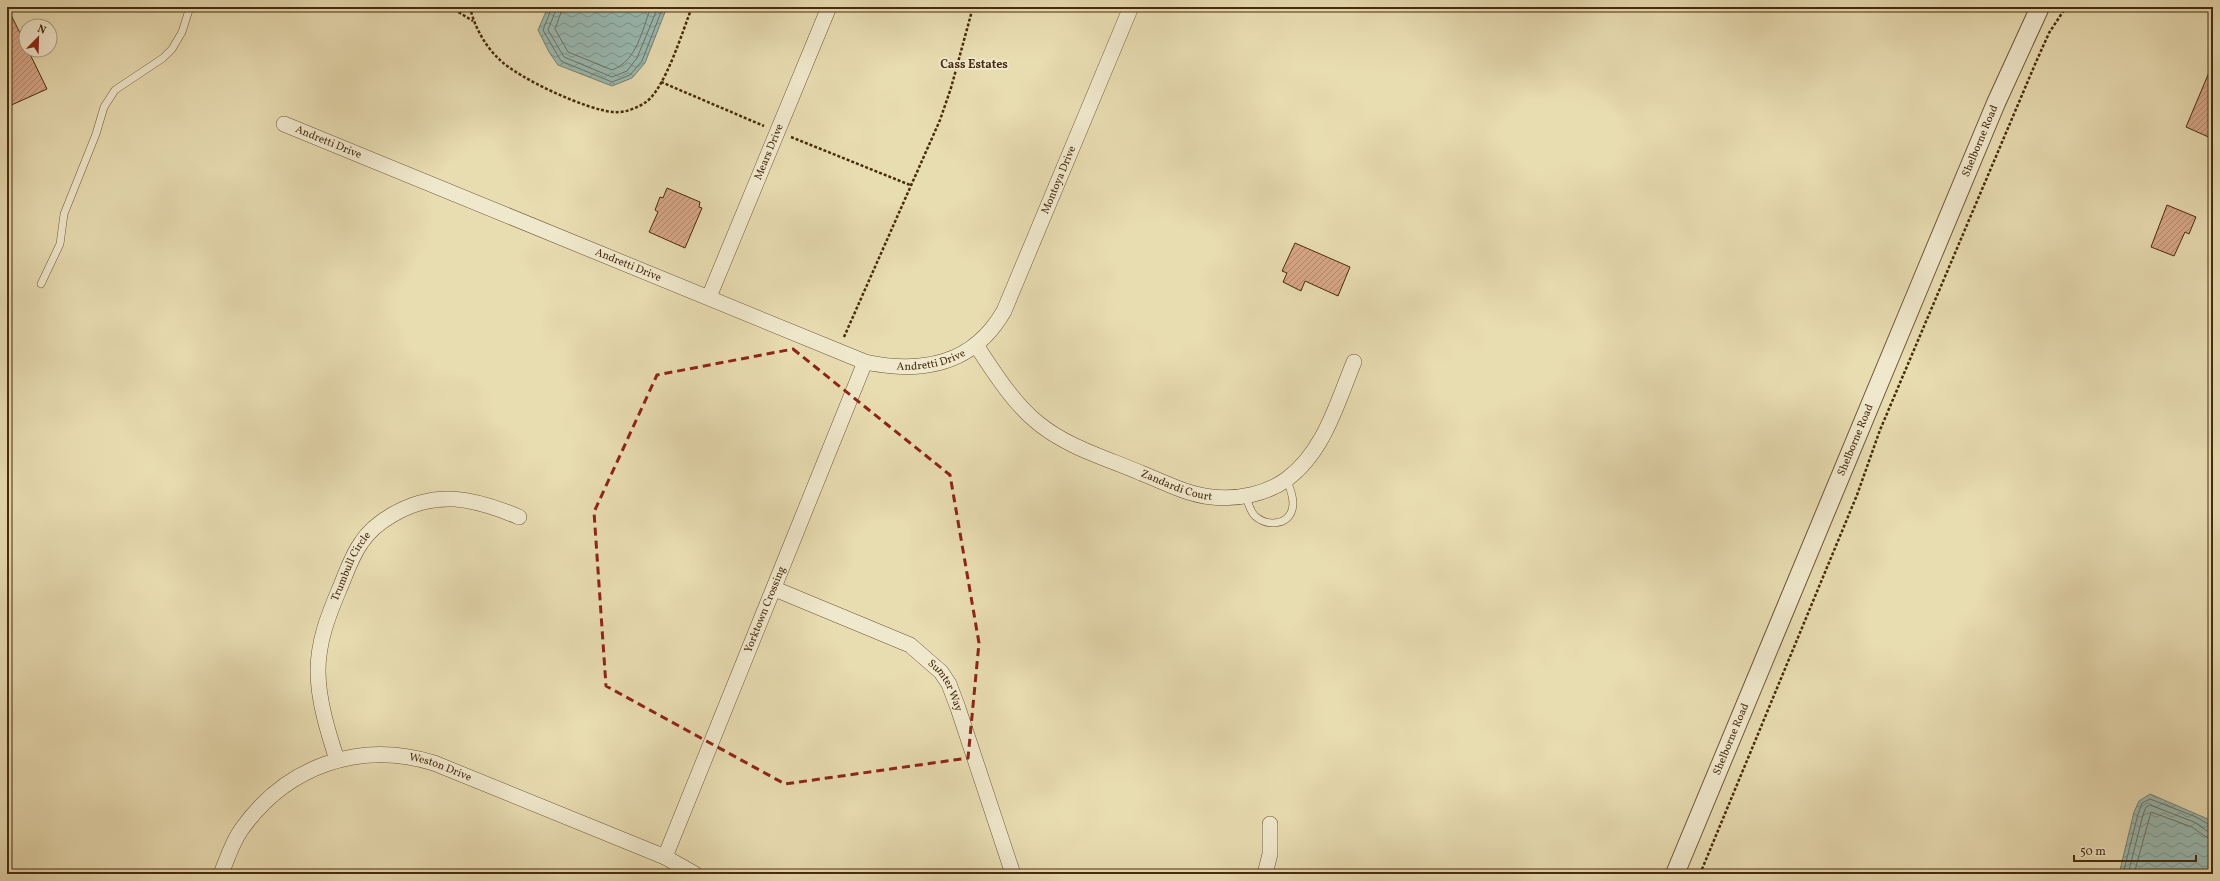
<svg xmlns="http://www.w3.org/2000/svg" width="2220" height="881" font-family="Vollkorn,serif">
<defs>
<pattern id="water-waves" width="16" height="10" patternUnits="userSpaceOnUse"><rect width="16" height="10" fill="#99bab3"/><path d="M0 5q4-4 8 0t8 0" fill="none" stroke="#7f9790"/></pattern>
<pattern id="building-hatch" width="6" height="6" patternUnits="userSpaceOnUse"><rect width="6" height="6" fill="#d8a788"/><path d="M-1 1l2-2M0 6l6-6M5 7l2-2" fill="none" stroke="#b1886e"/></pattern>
</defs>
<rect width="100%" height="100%" fill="#e8dcb1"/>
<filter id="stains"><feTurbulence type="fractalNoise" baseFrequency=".005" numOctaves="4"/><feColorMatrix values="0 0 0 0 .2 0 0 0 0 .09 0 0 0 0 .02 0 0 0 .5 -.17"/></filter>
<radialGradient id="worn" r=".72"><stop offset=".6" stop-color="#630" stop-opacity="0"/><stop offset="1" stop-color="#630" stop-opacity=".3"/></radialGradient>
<g fill="url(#water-waves)" stroke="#788171">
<polygon points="548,7 667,7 645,63 632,78 612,86 558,65 549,52 538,30"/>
<path d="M2150 794 2210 820C2217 835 2214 860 2209 874H2119L2134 812 2139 801Z"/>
</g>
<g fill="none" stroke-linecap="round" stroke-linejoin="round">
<g stroke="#707260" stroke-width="1">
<polyline points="552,7 543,30 561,61 612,82 630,75 642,61 663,7"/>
<polyline points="557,7 548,30 564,57 612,77 627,71 637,58 658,7"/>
<path d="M563 7 555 29 568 52 612 70C637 61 642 30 651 7"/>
<polyline points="2123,874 2138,814 2142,803 2150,799 2196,817 2213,827"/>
<polyline points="2128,874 2143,815 2146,807 2150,805 2194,822 2207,831 2213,832"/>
<polyline points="2134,874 2151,812 2192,827 2206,837 2213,838"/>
</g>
</g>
<g fill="url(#building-hatch)" stroke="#472b0d">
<polygon points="7,7 26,45 26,50 28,50 47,89 7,107"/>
<polygon points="2213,63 2213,139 2186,127"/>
<polygon points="667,188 700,202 699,207 702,208 685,248 649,232 658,212 655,210 660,197 663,198"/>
<polygon points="2167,205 2196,217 2189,234 2185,232 2174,256 2151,247"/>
<polygon points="1295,243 1350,267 1338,296 1305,281 1301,291 1283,282 1287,273 1282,271"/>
</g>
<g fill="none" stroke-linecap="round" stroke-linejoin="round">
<defs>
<g id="service">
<polyline points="41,284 60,244 64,214 96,134 104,107 115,90 163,58 172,49 182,32 190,7"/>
<path d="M1246 496C1248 503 1250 511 1255 516 1266 526 1287 526 1292 510 1295 500 1290 489 1287 480"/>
</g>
<g id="minor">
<path id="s1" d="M284 124 865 362C922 374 973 365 1004 311L1131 7"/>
<path id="s2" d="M709 297 829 7"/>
<path id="s3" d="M976 345C994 372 1013 403 1038 423 1067 447 1106 458 1141 473 1164 482 1188 495 1212 497 1237 500 1267 494 1287 479 1324 452 1337 403 1354 362"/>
<path id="s4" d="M775 589 910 645 941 672 949 684 958 708 1013 874"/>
<path id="s5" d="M337 760C328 732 318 700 318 671 318 642 328 616 339 590 346 574 351 557 361 543 368 532 380 522 392 515 436 489 474 498 519 517"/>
<path id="s6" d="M665 857 865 362"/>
<path id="s7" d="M221 874C227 859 232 843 241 830 286 766 359 740 434 763L665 857 695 874"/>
<polyline points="1265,874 1270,854 1270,824"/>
</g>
<g id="tertiary">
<path id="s8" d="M1675 874 1930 261 1996 103 2040 7"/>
</g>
</defs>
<use href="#service" stroke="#6f5736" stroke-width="8"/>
<use href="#minor" stroke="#6f5736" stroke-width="16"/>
<use href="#tertiary" stroke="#6f5736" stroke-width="20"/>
<g stroke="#472b0d" stroke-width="2.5" stroke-dasharray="3 2" stroke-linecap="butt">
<polyline points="450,7 473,21"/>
<path d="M470 7C474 26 485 46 499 59 517 78 589 111 614 112 625 113 637 108 646 102 665 89 683 30 692 7"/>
<polyline points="661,82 764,126"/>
<polyline points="791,137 910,185"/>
<polyline points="844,337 940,120 951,88 973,7"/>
<polyline points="1700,874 1857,495 1880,430 2036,62 2049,33 2066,7"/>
</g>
<use href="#service" stroke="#f0e8cc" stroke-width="7"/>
<use href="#minor" stroke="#f0e8cc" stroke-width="15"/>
<use href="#tertiary" stroke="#f0e8cc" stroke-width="18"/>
</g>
<path fill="none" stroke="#8f2418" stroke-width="3" stroke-dasharray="8 5" stroke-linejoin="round" d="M793 349 950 475 979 643 968 758 785 784 606 686 594 512 657 375Z"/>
<g text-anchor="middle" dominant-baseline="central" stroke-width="4" stroke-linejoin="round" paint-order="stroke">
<g font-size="11" fill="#472b0d" stroke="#f0e8cc">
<text stroke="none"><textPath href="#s8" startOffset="794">Shelborne Road</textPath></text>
<text stroke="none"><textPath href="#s1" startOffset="48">Andretti Drive</textPath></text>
<text stroke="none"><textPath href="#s2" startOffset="157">Mears Drive</textPath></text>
<text stroke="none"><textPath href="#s1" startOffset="930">Montoya Drive</textPath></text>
<text stroke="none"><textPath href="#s1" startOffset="372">Andretti Drive</textPath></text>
<text stroke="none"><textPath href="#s1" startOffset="695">Andretti Drive</textPath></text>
<text stroke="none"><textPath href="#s8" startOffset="470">Shelborne Road</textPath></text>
<text stroke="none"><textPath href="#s3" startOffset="253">Zandardi Court</textPath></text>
<text stroke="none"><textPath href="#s5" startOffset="202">Trumbull Circle</textPath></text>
<text stroke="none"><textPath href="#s6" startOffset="267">Yorktown Crossing</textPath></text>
<text stroke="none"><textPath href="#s4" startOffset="201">Sumter Way</textPath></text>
<text stroke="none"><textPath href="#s8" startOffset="146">Shelborne Road</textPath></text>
<text stroke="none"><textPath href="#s7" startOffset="275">Weston Drive</textPath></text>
</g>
<g font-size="12" font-weight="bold" fill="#472b0d" stroke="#f0e8cc">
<text x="974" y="65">Cass Estates</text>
</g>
</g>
<rect width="2220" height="881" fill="none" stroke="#e8dcb1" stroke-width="24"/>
<rect x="8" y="8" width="2204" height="865" fill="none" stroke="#472b0d" stroke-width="2"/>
<rect x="12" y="12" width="2196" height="857" fill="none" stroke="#472b0d"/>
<g transform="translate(38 38) rotate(23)"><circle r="19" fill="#f0e8cc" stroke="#ac9c80"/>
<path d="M0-3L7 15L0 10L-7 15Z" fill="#8f2418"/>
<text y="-6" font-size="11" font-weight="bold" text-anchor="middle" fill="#472b0d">N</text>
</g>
<path d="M2074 855v6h122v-6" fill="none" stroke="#472b0d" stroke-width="2"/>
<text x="2080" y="855" font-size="12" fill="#472b0d" stroke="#f0e8cc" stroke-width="3" paint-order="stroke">50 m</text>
<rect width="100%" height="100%" filter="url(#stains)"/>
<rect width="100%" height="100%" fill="url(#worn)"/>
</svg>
